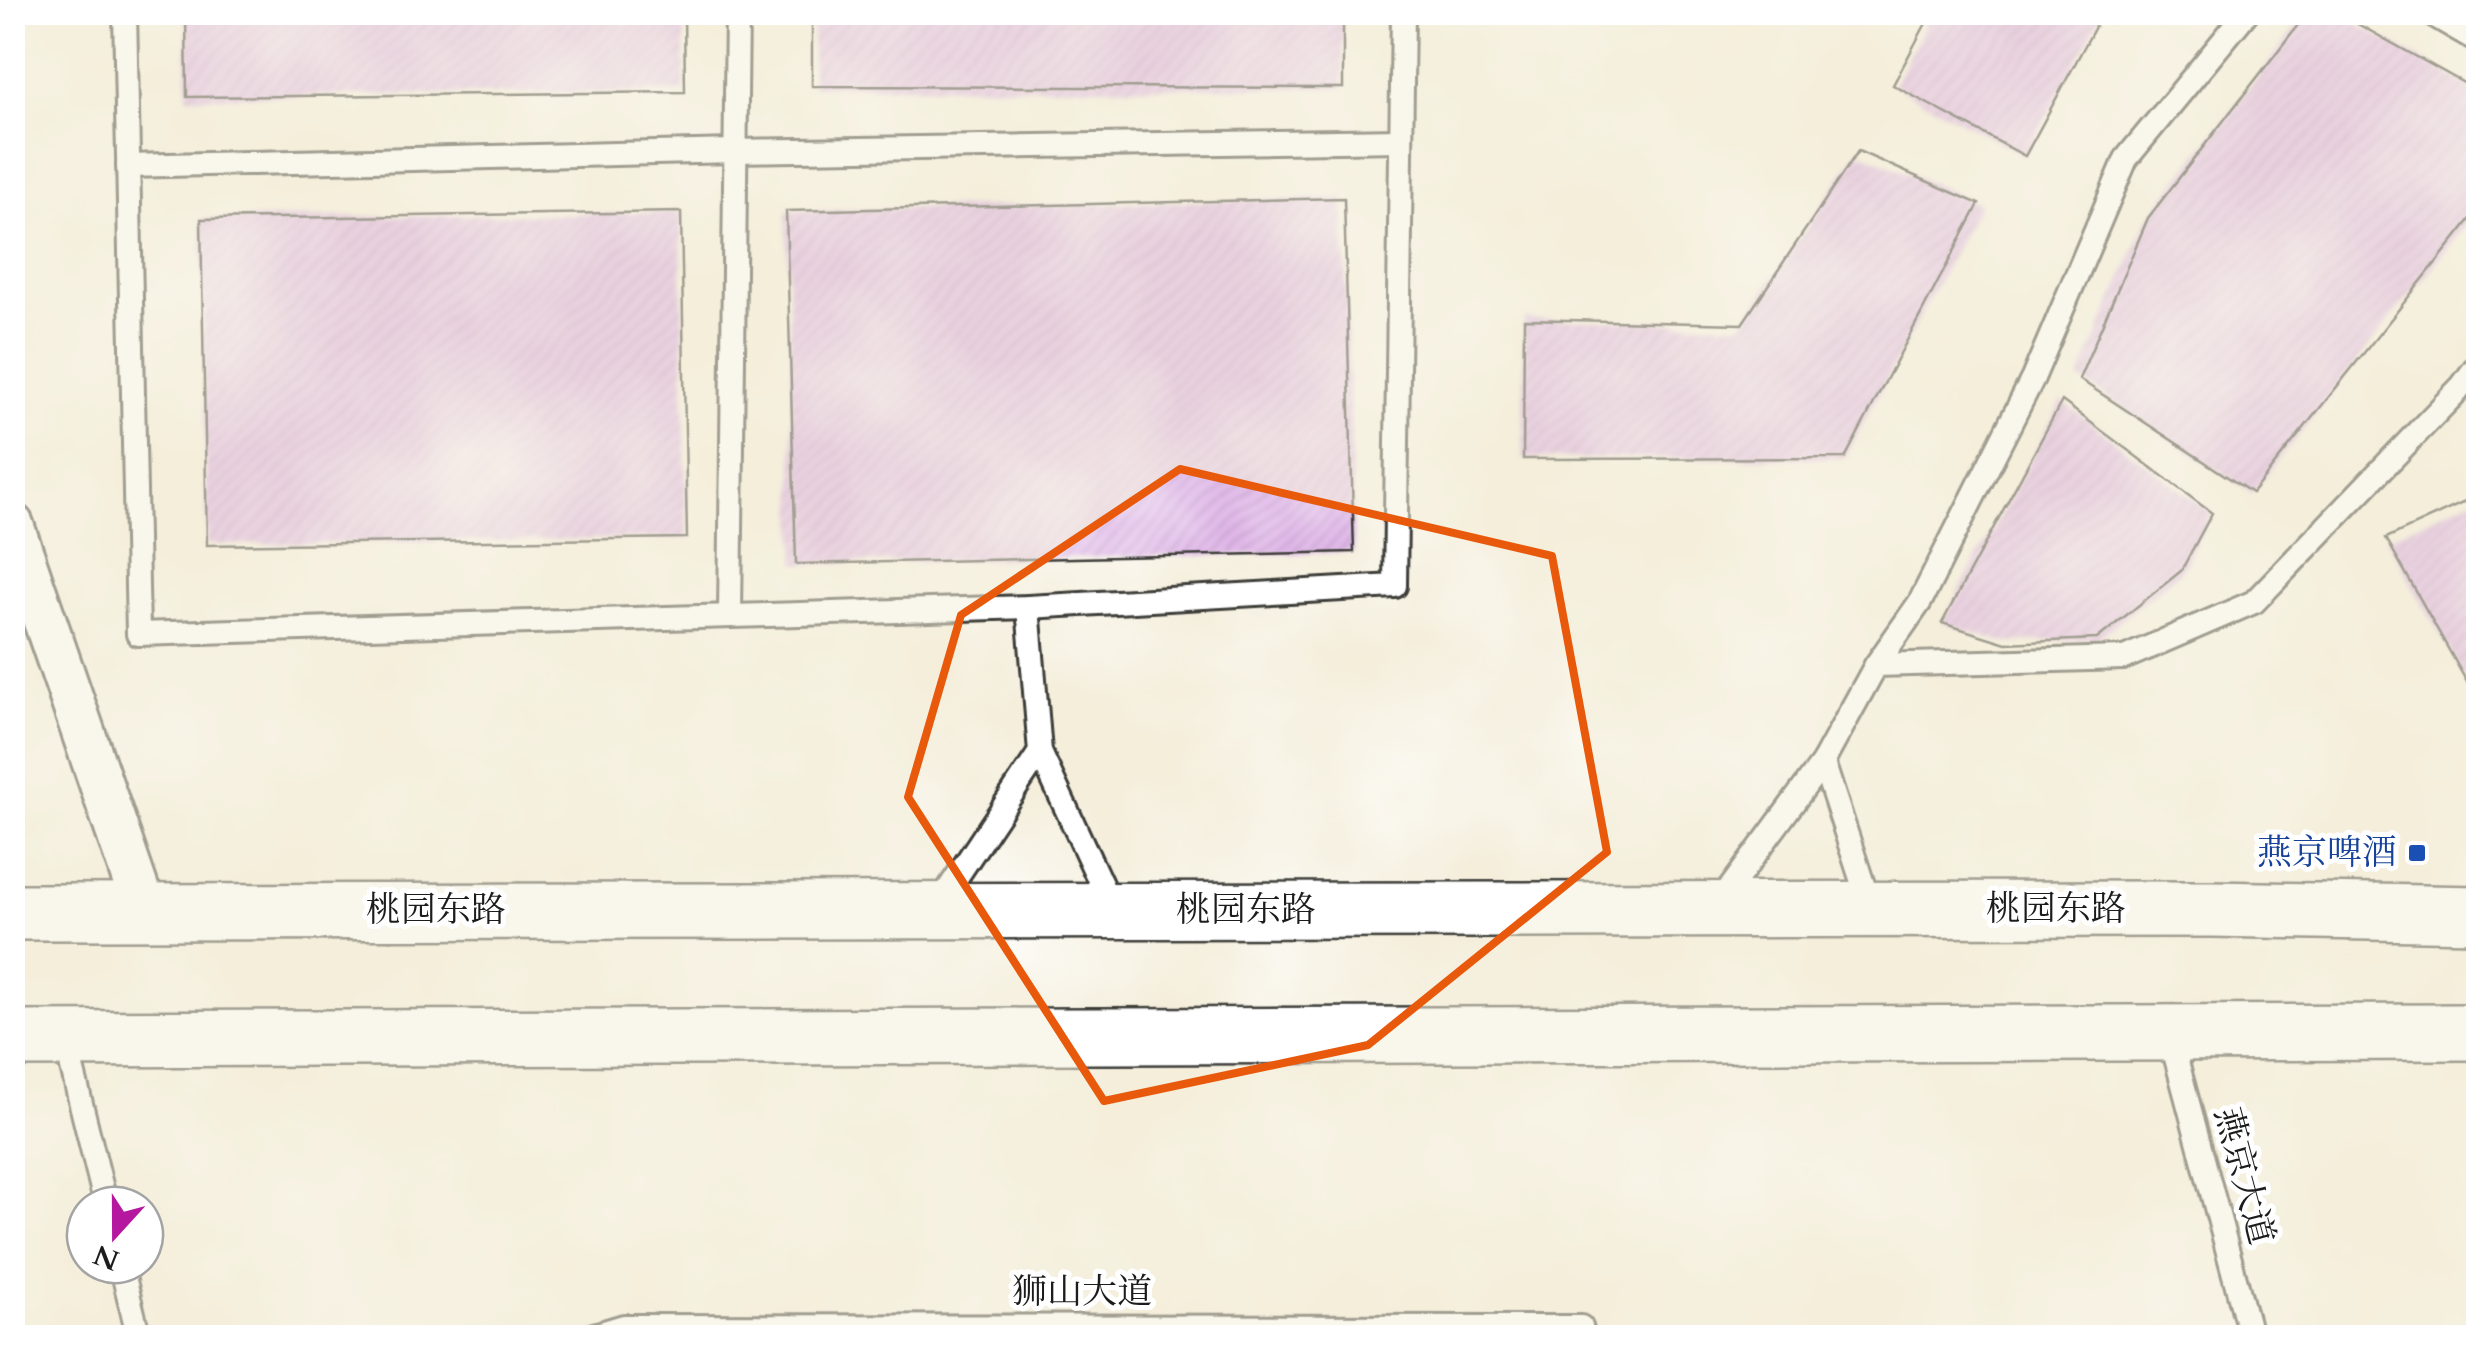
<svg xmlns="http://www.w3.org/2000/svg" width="2491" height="1350" font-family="Cardo,'Noto Serif SC',serif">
<defs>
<pattern id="building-hatch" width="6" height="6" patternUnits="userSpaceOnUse" patternTransform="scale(2.5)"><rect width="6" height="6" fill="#dcade5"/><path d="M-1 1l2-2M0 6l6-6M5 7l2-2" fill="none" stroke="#bc94c4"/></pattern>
</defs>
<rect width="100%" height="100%" fill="#fff"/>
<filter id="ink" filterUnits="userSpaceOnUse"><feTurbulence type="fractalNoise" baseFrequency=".01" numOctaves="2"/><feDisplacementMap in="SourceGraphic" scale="20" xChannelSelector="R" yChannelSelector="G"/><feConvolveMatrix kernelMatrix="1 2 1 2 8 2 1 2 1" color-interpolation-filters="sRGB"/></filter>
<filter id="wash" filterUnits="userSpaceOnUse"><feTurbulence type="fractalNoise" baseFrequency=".0048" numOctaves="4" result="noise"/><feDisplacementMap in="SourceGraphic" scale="40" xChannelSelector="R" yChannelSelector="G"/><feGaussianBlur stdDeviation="2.25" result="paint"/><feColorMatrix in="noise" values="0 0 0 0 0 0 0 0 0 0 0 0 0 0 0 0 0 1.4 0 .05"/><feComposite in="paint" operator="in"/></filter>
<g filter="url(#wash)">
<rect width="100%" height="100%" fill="#f4eedb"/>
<g id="blocks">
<g fill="url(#building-hatch)">
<polygon points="186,12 684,12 685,92 187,97"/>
<polygon points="812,12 1343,12 1343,88 812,86"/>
<polygon points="1932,12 2103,12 2025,156 1893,85"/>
<polygon points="2308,12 2336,12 2478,91 2478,210 2252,493 2079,379 2148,218"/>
<polygon points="1858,151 1979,204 1845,458 1523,459 1524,319 1742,324"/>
<polygon points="1344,198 1354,552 796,564 786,211"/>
<polygon points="681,212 687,538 207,545 201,219"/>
<polygon points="2062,401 2212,513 2181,571 2097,639 2006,643 1942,623"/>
<polygon points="2478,496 2478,691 2472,691 2386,538"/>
</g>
</g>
</g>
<g filter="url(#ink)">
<use href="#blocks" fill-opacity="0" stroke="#3c3c39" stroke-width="2.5"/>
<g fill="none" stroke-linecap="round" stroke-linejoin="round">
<defs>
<g id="service">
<polyline points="125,12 138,634 1028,607 1395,586 1403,12"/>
<polyline points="2428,12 2478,41"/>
<polyline points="128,166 735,151 1401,140"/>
<polyline points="1028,607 1040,752"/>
<polyline points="730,616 737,12"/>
<polyline points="1876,665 1920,602 2033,378 2126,159 2247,12"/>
<polyline points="1823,762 1871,909"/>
<polyline points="1717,906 1823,762 1876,665 2124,658 2254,602 2462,386 2478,364"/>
<polyline points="936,908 1040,752 1113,910"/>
<polyline points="2169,1032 2251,1338"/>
<polyline points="65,1039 106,1205"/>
<polyline points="121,1265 139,1338"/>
<polyline points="584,1338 624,1326 1581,1327 1584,1338"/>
</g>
<polyline id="minor" points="12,525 144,909"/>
<g id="secondary">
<polyline points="12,912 2212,909 2478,914"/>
<polyline points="12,1039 2478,1032"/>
</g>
</defs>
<use href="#service" stroke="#3c3c39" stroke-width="28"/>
<use href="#minor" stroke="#3c3c39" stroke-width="48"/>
<use href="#secondary" stroke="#3c3c39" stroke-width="60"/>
<use href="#service" stroke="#fff" stroke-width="22"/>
<use href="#minor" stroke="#fff" stroke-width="42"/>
<use href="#secondary" stroke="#fff" stroke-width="55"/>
</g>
</g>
<path d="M0 0H2491V1350H0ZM1180 469 1552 556 1607 852 1368 1045 1104 1101 908 797 961 615Z" fill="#f4eedb" fill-opacity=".55" fill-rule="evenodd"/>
<path fill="none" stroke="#e8590c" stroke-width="8" stroke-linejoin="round" d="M1180 469 1552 556 1607 852 1368 1045 1104 1101 908 797 961 615Z"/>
<rect fill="#1a4fb4" stroke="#fff" stroke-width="4" x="2407" y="843" width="20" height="20" rx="5"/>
<g text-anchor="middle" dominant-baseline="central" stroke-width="10" stroke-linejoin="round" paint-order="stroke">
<g font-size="35" fill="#164399" stroke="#fff" text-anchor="end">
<text x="2397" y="853">燕京啤酒</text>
</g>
<g font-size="35" fill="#1c1c1c" stroke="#fff">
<text x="2056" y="909">桃园东路</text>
<text x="436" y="910">桃园东路</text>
<text x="1246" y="910">桃园东路</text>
<text transform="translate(2244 1176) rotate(75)">燕京大道</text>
<text x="1082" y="1292">狮山大道</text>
</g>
</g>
<rect width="2491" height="1350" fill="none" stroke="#fff" stroke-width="50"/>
<g transform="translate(115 1235) rotate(201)"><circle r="48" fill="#ffffff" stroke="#a4a4a4" stroke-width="2.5"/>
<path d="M0-8L18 38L0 25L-18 38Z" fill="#b5179e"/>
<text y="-15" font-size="28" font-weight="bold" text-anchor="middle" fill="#1c1c1c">N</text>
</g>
</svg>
